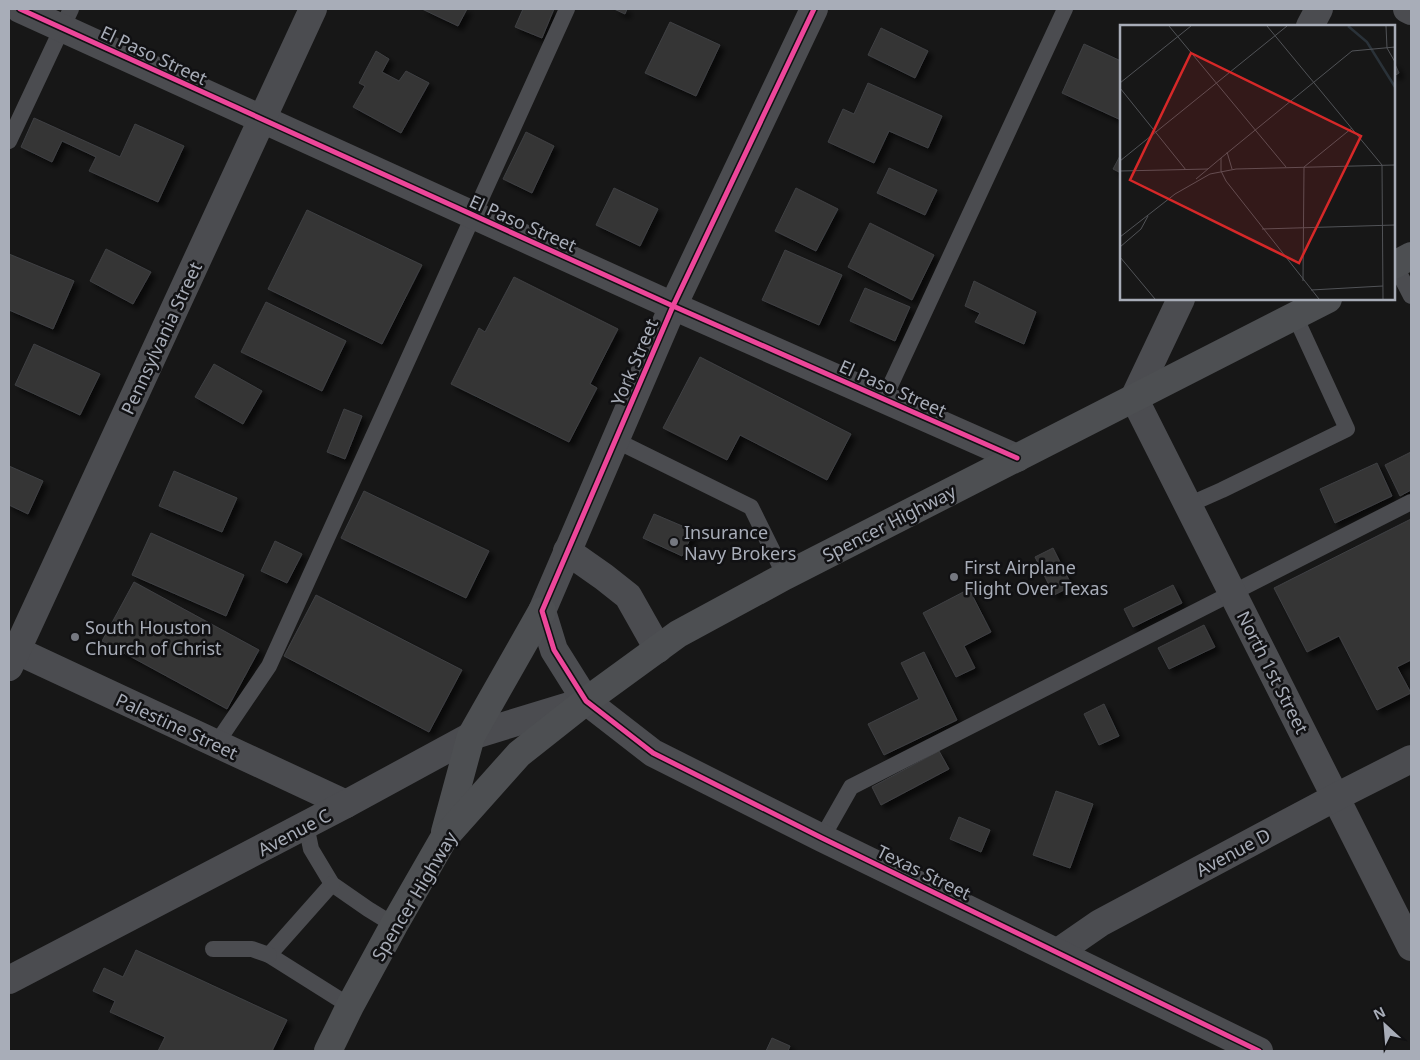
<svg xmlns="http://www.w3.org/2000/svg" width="1420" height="1060" font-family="'Noto Sans',sans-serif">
<defs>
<filter id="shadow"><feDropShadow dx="4.5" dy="4.5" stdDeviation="2.5" flood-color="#0009"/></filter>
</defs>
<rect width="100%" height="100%" fill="#171717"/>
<g fill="#353536" stroke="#3f4043" filter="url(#shadow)">
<polygon points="422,9 467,9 458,26"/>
<polygon points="523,9 554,9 542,38 515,27"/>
<polygon points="614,9 627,9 625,14"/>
<polygon points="670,22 720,45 696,96 645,73"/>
<polygon points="881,28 928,51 915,78 868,55"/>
<polygon points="1084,44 1121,61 1121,120 1062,93"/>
<polygon points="376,51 389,59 382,72 399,81 406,71 429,83 401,133 353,107 365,86 359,83"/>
<polygon points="1394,62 1399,73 1394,76"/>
<polygon points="868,83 942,116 928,148 889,131 874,163 828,142 843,109 854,114"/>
<polygon points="34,118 120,157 135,124 184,146 158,202 89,171 96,157 62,141 52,162 21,147"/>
<polygon points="526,132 554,146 532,193 503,179"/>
<polygon points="1121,154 1121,173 1113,169"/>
<polygon points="889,168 937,190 925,215 877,193"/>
<polygon points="614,188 658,209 640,246 596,225"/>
<polygon points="796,188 838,209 816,251 775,231"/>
<polygon points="307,210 422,265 382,344 268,289"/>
<polygon points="870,223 934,255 912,300 848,267"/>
<polygon points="106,249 151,272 133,304 90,281"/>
<polygon points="785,250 842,275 819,325 762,300"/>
<polygon points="9,254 74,281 53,329 9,310"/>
<polygon points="514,277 618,329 590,384 597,388 569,442 451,384 479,328 485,332"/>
<polygon points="974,281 1036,312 1024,344 975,322 980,313 965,306"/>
<polygon points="865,288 910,307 895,341 850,321"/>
<polygon points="266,302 346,341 322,391 241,352"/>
<polygon points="34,344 100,374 80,415 15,385"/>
<polygon points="700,357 851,434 827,480 740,435 727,460 663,428"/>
<polygon points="214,364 262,391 243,424 195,397"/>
<polygon points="344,409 362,416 345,459 327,452"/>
<polygon points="1411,452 1411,490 1400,496 1385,465"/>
<polygon points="1377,463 1392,496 1335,523 1320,489"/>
<polygon points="9,466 43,481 28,514 9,505"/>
<polygon points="174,471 237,498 222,532 159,506"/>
<polygon points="364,491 489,551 466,598 341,538"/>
<polygon points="654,514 694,531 682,556 643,538"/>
<polygon points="1411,519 1411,660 1397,667 1411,693 1377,710 1339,636 1307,652 1274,588"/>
<polygon points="151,533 244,575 226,616 132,575"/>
<polygon points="275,541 302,554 287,583 261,571"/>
<polygon points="1053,548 1072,586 1054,595 1035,557"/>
<polygon points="134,582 259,650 227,709 102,641"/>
<polygon points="1173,585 1182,603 1133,627 1124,609"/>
<polygon points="969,589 991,632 964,646 975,668 956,677 923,613"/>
<polygon points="316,595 462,670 429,732 284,656"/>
<polygon points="1204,625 1215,647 1169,669 1158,648"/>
<polygon points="924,652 957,720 884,755 868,724 919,699 901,663"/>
<polygon points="1104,704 1119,736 1099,745 1084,714"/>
<polygon points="939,751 949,769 881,805 872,787"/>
<polygon points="1056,791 1093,804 1070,868 1033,855"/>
<polygon points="959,817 990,830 981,852 950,839"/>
<polygon points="136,950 287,1020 272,1051 158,1051 165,1037 110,1012 115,1001 93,991 104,968 123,977"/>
<polygon points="772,1038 790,1046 788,1051 766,1051"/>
</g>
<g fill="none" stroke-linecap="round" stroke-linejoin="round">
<g stroke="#4b4c50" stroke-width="16">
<polyline points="9,141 71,9"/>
<polyline points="1395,265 1411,296"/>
<polyline points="884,399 1065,9"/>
<polyline points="615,440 751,507 785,576"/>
<polyline points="1188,505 1222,490 1347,429 1295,316"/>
<polyline points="216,744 269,666 567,9"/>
<polyline points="306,825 311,849 332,884 368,909 394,925"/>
<polyline points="822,838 851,787 1411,502"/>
<polyline points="332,884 269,955 350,1006"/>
<polyline points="213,949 252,949 269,955"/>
</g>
<g stroke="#4b4c50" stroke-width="28">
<polyline points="20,9 673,306 1017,458"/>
<polyline points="1407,9 1411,11"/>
<polyline points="1310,26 1319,9"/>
<polyline points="1181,299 1134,398 1411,947"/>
<polyline points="9,647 346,804"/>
<polyline points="9,667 313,9"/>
<polyline points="1058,952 1100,923 1336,797 1411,759"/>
<polyline points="9,980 346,804 471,736 586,701"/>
</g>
<g stroke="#4b4c50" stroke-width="28">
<polyline points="814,9 673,306 542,611 554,650 586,701 653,753 822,838 1259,1051"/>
<polyline points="567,551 604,577 628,596 658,649"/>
</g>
<g stroke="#4d4f52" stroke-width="28">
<polyline points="1394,265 1411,256"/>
<polyline points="445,832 471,736 542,611"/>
<polyline points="328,1051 350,1006 394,925 444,838 519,754 586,701 678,634 785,576 1328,299"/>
</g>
<defs>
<g id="cycleway">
<polyline points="20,9 673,306 1017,458"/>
<polyline points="814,9 673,306 542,611 554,650 586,701 653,753 822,838 1259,1051"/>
</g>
</defs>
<use href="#cycleway" stroke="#111113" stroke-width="8"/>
<use href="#cycleway" stroke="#ed469a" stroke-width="5"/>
</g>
<g fill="#757880" stroke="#111113" stroke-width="2">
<circle cx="674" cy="542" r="5"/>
<circle cx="954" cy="577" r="5"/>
<circle cx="75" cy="637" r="5"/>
</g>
<g text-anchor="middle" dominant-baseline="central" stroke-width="5" stroke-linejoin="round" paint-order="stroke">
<g font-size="18" fill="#a8adb8" stroke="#111113">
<text transform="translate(154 55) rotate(25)">El Paso Street</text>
<text transform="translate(523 223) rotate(24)">El Paso Street</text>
<text transform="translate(161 338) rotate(-65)">Pennsylvania Street</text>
<text transform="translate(634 362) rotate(-67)">York Street</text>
<text transform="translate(893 388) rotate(24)">El Paso Street</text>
<text transform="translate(889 523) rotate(-27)">Spencer Highway</text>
<text transform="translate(1273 672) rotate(63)">North 1st Street</text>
<text transform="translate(177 726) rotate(25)">Palestine Street</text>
<text transform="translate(294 832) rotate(-28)">Avenue C</text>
<text transform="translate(1233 852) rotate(-28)">Avenue D</text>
<text transform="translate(924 872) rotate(26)">Texas Street</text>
<text transform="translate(414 896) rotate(-59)">Spencer Highway</text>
</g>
<g font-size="18" fill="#a8adb8" stroke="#111113" text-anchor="start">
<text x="684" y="532">Insurance<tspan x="684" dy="21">Navy Brokers</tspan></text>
<text x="964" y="567">First Airplane<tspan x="964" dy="21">Flight Over Texas</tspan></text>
<text x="85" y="627">South Houston<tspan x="85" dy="21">Church of Christ</tspan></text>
</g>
</g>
<g transform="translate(1120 25)">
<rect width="275" height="275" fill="#171717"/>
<path fill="none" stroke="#2a3239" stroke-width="2.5" d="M228 1 247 17 275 62"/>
<path fill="none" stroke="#515357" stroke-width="1" d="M49 1 166 142M147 1 262 140 263 274M266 1 267 23 275 37M0 58 71 1M0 63 66 145M107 127 112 144M0 136 167 1M0 146 88 144M76 154 101 133M142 204 275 200M0 212 55 169 90 149 116 144 275 140M0 222 21 204 28 191M0 232 35 274M183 256 184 142 232 103M191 265 263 261M199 274 106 156 101 146V133L232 26 275 22"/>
<path fill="#d62828" fill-opacity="0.15" stroke="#d62828" stroke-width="2.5" d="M71 28 241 111 179 238 10 155Z"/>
<rect width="275" height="275" fill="none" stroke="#a8adb8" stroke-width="2.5"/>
</g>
<rect width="1420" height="1060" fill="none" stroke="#a8adb8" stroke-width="20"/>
<g transform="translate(1385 1025) rotate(334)" stroke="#111113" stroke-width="4" paint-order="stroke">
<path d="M0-4L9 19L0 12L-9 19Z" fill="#a8adb8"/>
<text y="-8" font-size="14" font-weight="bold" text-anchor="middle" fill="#a8adb8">N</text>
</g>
</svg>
